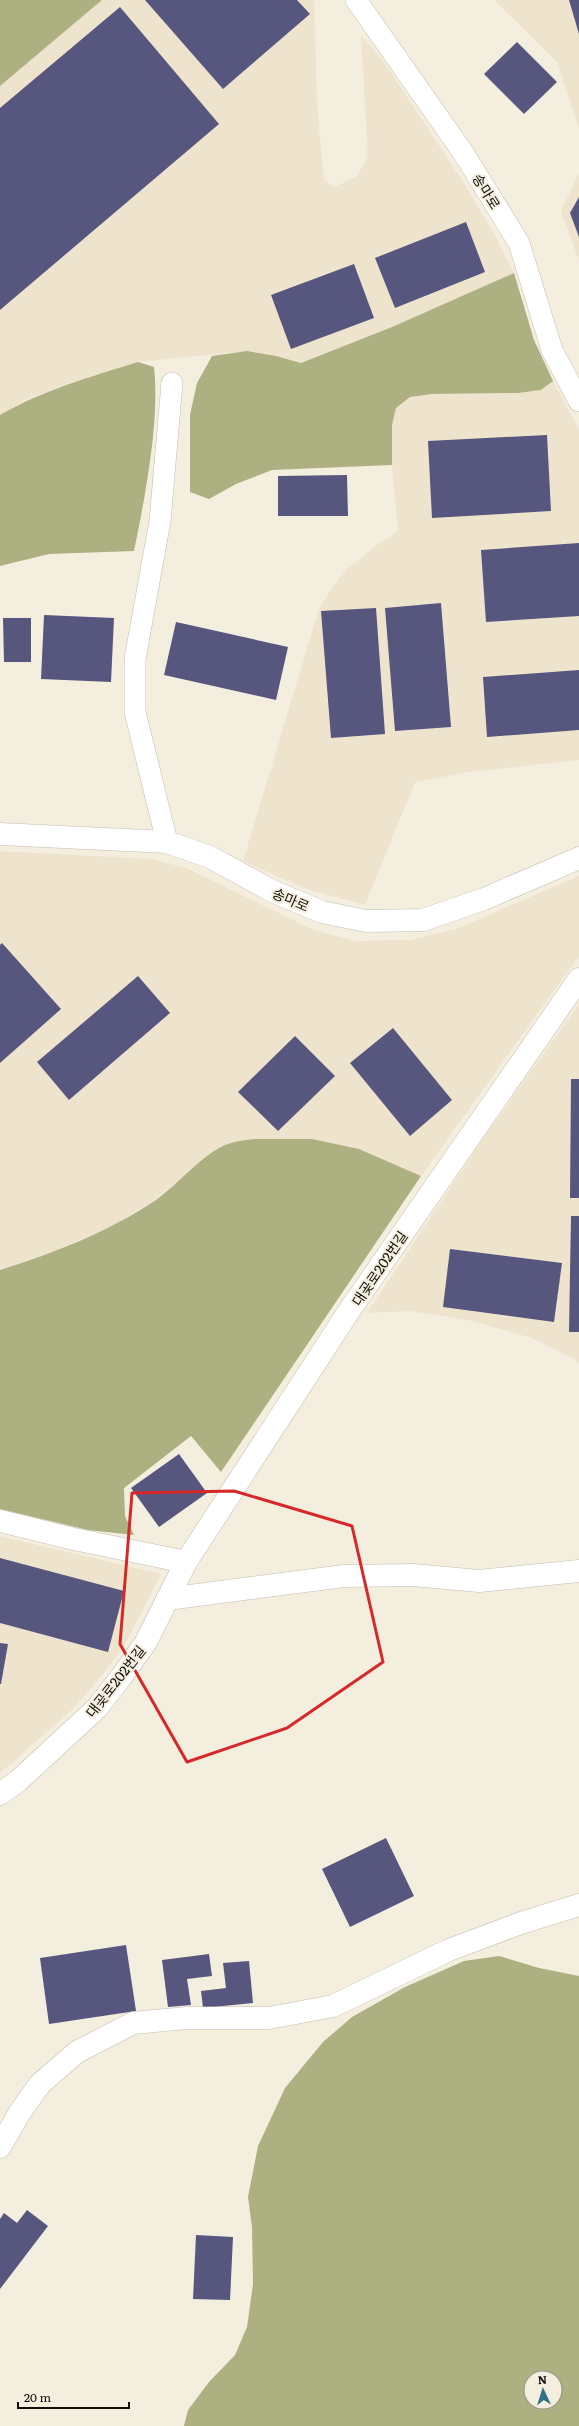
<svg xmlns="http://www.w3.org/2000/svg" width="579" height="2426" font-family="Literata,'Noto Sans KR',serif">
<rect width="100%" height="100%" fill="#f4eedf"/>
<g fill="#eee4ce">
<polygon points="102,0 314,0 317,103 324,180 334,187 357,176 368,157 361,35 386,65 463,182 493,232 514,273 392,327 301,363 276,356 247,351 138,362 70,383 25,400 0,415 0,86"/>
<polygon points="494,0 579,0 579,128 557,62"/>
<polygon points="579,173 579,261 561,211"/>
<polygon points="553,381 579,430 579,760 468,772 415,782 365,905 306,889 243,861 318,612 331,589 348,568 377,545 398,531 392,465 392,425 396,408 410,397 432,394 518,393 541,390"/>
<polygon points="0,851 151,859 186,868 314,930 355,941 410,940 456,929 579,876 579,956 421,1176 359,1149 312,1139 255,1139 207,1157 156,1199 112,1226 45,1255 0,1270"/>
<polygon points="579,1004 579,1364 574,1359 532,1338 468,1320 409,1311 367,1313 484,1137"/>
<polygon points="0,1536 161,1574 125,1644 103,1674 74,1708 0,1773"/>
</g>
<g fill="#adb081" fill-rule="evenodd">
<polygon points="0,0 102,0 0,86"/>
<polygon points="514,273 534,340 553,381 541,390 518,393 432,394 410,397 396,408 392,425 392,465 272,470 236,484 209,499 190,492 190,415 197,383 212,356 247,351 276,356 301,363 392,327"/>
<path d="M138 362 154 367C160 421 145 497 134 551L49 554 0 566V415C43 390 90 377 138 362Z"/>
<path d="M255 1139H312L359 1149 421 1176 221 1472 191 1436 124 1488 125 1516 134 1535 88 1530 0 1509V1270C54 1253 108 1232 156 1200 177 1185 206 1151 228 1144 236 1141 246 1140 255 1139Z"/>
<path d="M499 1956 539 1968 579 1976V2426H184L188 2410 209 2382 235 2355 247 2327 253 2284 252 2227 248 2197 258 2146 285 2088 323 2042 352 2017 405 1987 464 1961ZM531 2378H555V2402H531Z"/>
</g>
<g fill="#57567e">
<polygon points="145,0 297,0 310,14 223,89"/>
<polygon points="569,0 579,0 579,34"/>
<polygon points="120,7 219,124 0,310 0,108"/>
<polygon points="517,42 557,82 524,114 484,74"/>
<polygon points="579,197 579,237 570,213"/>
<polygon points="466,222 485,272 395,308 375,258"/>
<polygon points="354,264 374,318 291,349 271,295"/>
<polygon points="547,435 551,511 432,518 428,441"/>
<polygon points="347,475 348,516 278,516 278,476"/>
<polygon points="579,543 579,616 486,622 481,550"/>
<polygon points="441,603 451,727 395,731 385,608"/>
<polygon points="376,608 385,734 331,738 321,611"/>
<polygon points="44,615 114,618 111,682 41,679"/>
<polygon points="3,618 31,618 31,662 4,662"/>
<polygon points="176,622 288,647 276,700 164,675"/>
<polygon points="579,670 579,730 487,737 483,677"/>
<polygon points="2,943 61,1009 0,1063 0,945"/>
<polygon points="138,976 170,1013 69,1100 37,1062"/>
<polygon points="393,1028 452,1100 410,1136 350,1063"/>
<polygon points="295,1036 335,1076 278,1131 238,1092"/>
<polygon points="571,1079 579,1079 579,1198 570,1198"/>
<polygon points="571,1216 579,1216 579,1332 569,1332"/>
<polygon points="450,1249 562,1263 554,1322 443,1307"/>
<polygon points="179,1454 207,1493 159,1527 131,1488"/>
<polygon points="0,1558 124,1591 108,1652 0,1623"/>
<polygon points="0,1643 8,1644 1,1684 0,1684"/>
<polygon points="386,1838 414,1896 350,1927 322,1869"/>
<polygon points="126,1945 136,2011 49,2024 40,1958"/>
<polygon points="209,1954 212,1976 187,1979 191,2005 168,2007 162,1960"/>
<polygon points="249,1961 253,2003 203,2008 201,1991 226,1988 223,1963"/>
<polygon points="27,2210 48,2226 0,2289 0,2219 4,2213 17,2223"/>
<polygon points="196,2235 233,2237 230,2300 193,2299"/>
</g>
<g fill="none" stroke-linecap="round" stroke-linejoin="round">
<defs>
<g id="service">
<polyline points="356,0 464,154 519,243 552,350 579,401"/>
<polyline points="167,842 135,712 135,659 160,521 172,383"/>
</g>
<g id="minor">
<polyline points="0,834 167,842 210,857 272,891 322,912 366,921 423,920 484,899 579,858"/>
<polyline points="0,1521 74,1539 186,1562"/>
<polyline points="167,1599 344,1576 413,1575 479,1581 579,1571"/>
<polyline points="0,1794 18,1781 97,1708 122,1676 146,1642 186,1562 349,1311 579,979"/>
<polyline points="0,2147 20,2112 40,2084 77,2052 133,2023 187,2018 269,2018 333,2006 449,1950 521,1923 579,1905"/>
</g>
</defs>
<use href="#service" stroke="#c4beb0" stroke-width="22"/>
<use href="#minor" stroke="#c4beb0" stroke-width="23"/>
<use href="#service" stroke="#fff" stroke-width="21"/>
<use href="#minor" stroke="#fff" stroke-width="22"/>
</g>
<path fill="none" stroke="#d62828" stroke-width="3" stroke-linejoin="round" d="M234 1491 352 1526 383 1662 287 1728 187 1762 120 1644 132 1493Z"/>
<g text-anchor="middle" dominant-baseline="central" stroke-width="4" stroke-linejoin="round" paint-order="stroke">
<g font-size="14" fill="#100e09" stroke="#f4eedf">
<text transform="translate(487 191) rotate(58)">송마로</text>
<text transform="translate(291 899) rotate(23)">송마로</text>
<text transform="translate(379 1268) rotate(-56)">대곶로202번길</text>
<text transform="translate(115 1681) rotate(-52)">대곶로202번길</text>
</g>
</g>
<g transform="translate(543 2390) rotate(356)"><circle r="19" fill="#f4eedf" stroke="#999489"/>
<path d="M0-3L7 15L0 10L-7 15Z" fill="#307184"/>
<text y="-6" font-size="11" font-weight="bold" text-anchor="middle" fill="#100e09">N</text>
</g>
<path d="M18 2402v6h111v-6" fill="none" stroke="#100e09" stroke-width="2"/>
<text x="24" y="2402" font-size="12" fill="#100e09" stroke="#f4eedf" stroke-width="3" paint-order="stroke">20 m</text>
</svg>
